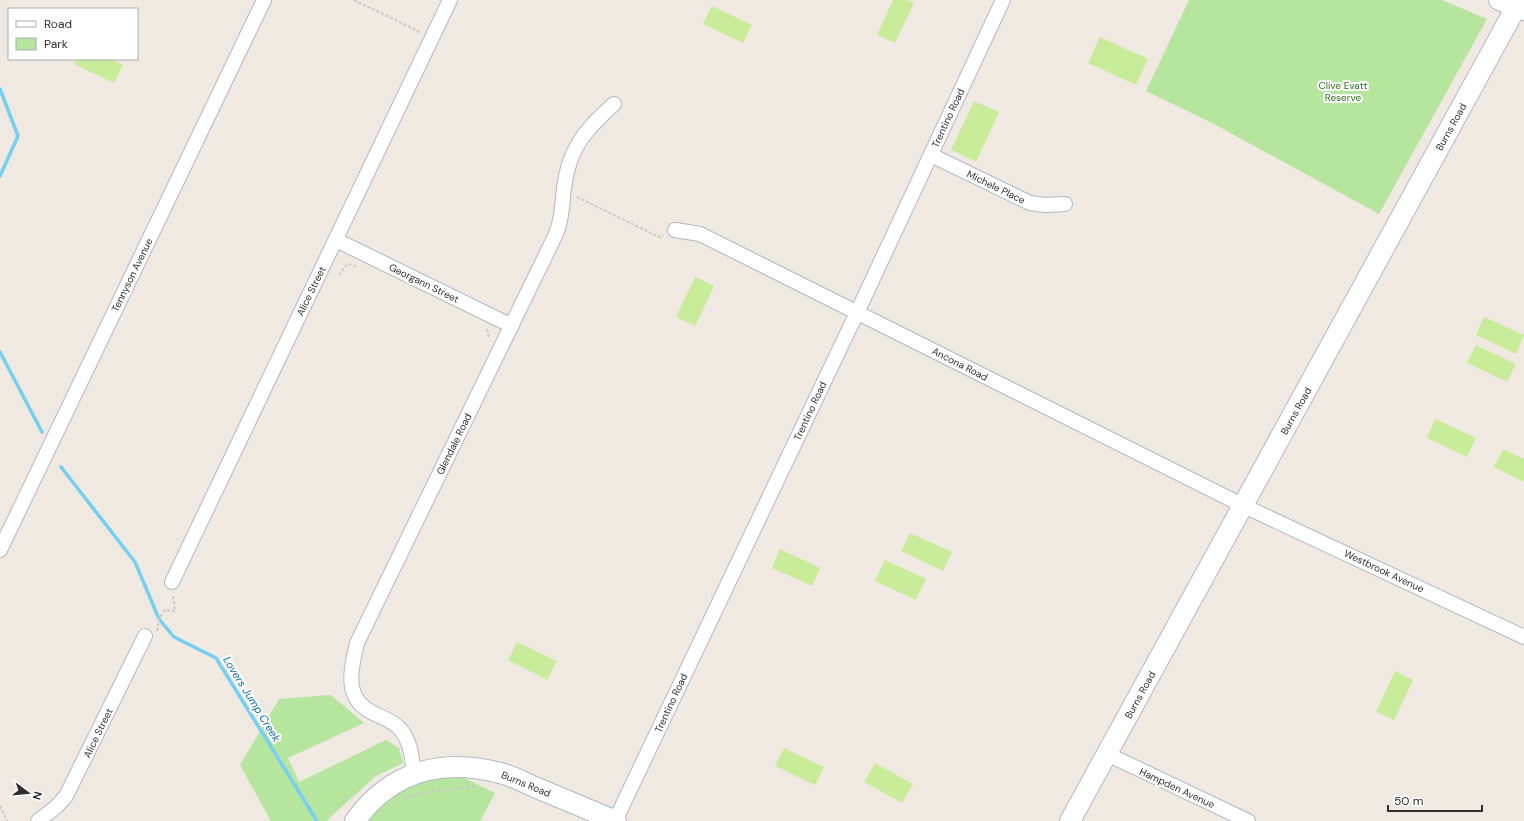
<svg xmlns="http://www.w3.org/2000/svg" width="1524" height="821" font-family="'DM Sans',sans-serif">
<rect width="100%" height="100%" fill="#efe9e1"/>
<g fill="#b6e59e">
<polygon points="1189,0 1442,0 1487,19 1379,214 1214,124 1146,91"/>
<polygon points="331,695 364,723 288,758 299,782 386,740 399,748 403,763 376,776 326,821 271,821 240,765 279,699"/>
<polygon points="424,774 456,774 495,793 480,821 363,821 372,809"/>
</g>
<g fill="#c9ec9a">
<polygon points="893,0 907,0 914,3 895,43 877,35"/>
<polygon points="712,6 752,25 743,43 703,24"/>
<polygon points="1100,37 1148,59 1136,85 1088,63"/>
<polygon points="76,59 111,59 123,65 114,83 74,64"/>
<polygon points="974,101 999,112 976,162 951,150"/>
<polygon points="695,277 714,286 695,326 676,317"/>
<polygon points="1484,317 1524,335 1516,354 1476,335"/>
<polygon points="1476,345 1516,364 1507,382 1467,363"/>
<polygon points="1435,419 1476,438 1467,457 1427,438"/>
<polygon points="1503,449 1524,459 1524,482 1494,467"/>
<polygon points="910,533 952,552 943,571 901,551"/>
<polygon points="780,549 820,568 812,586 772,568"/>
<polygon points="885,560 926,579 916,600 875,581"/>
<polygon points="517,642 557,661 547,680 508,660"/>
<polygon points="1395,671 1413,680 1394,720 1376,712"/>
<polygon points="784,748 824,767 815,785 775,766"/>
<polygon points="875,763 913,784 902,803 864,782"/>
</g>
<g fill="none" stroke-linecap="round" stroke-linejoin="round">
<g stroke="#75cff0" stroke-width="3.5">
<polyline points="0,89 18,136 0,176"/>
<polyline points="0,352 42,432"/>
<polyline points="61,467 135,562 159,619 174,637 216,658 317,821"/>
</g>
<defs>
<g id="street">
<polyline points="931,155 1030,203 1045,205 1065,204"/>
<polyline points="675,230 700,234 1244,506 1524,637"/>
<polyline points="336,240 512,326"/>
<polyline points="0,550 264,0"/>
<polyline points="172,582 450,0"/>
<polyline points="1107,754 1248,821"/>
<path d="M414 773C412 758 411 740 399 728 390 718 375 716 365 708 344 693 352 664 357 643L555 236C562 221 562 205 564 188 569 148 585 130 614 104"/>
<polyline points="38,821 56,807 66,796 145,636"/>
<polyline points="615,821 862,302 1003,0"/>
</g>
<g id="secondary">
<polyline points="1499,0 1524,10"/>
<path d="M355 821C391 771 442 758 500 773 513 776 525 783 537 788 563 799 590 810 616 821"/>
<polyline points="1070,821 1520,0"/>
</g>
</defs>
<use href="#street" stroke="#b4b7c1" stroke-width="16"/>
<use href="#secondary" stroke="#b4b7c1" stroke-width="22"/>
<g stroke="#c9c9c9" stroke-width="2" stroke-dasharray="3 2" stroke-linecap="butt">
<polyline points="354,0 420,32"/>
<polyline points="577,197 659,237 663,235"/>
<polyline points="339,275 347,264 356,266"/>
<polyline points="487,329 489,337"/>
<polyline points="157,631 159,619 165,610 175,611 173,595"/>
<polyline points="403,799 423,793 475,786"/>
<polyline points="0,806 7,821"/>
</g>
<use href="#street" stroke="#fff" stroke-width="14"/>
<use href="#secondary" stroke="#fff" stroke-width="20"/>
</g>
<g text-anchor="middle" dominant-baseline="central" stroke-width="4" stroke-linejoin="round" paint-order="stroke">
<g font-size="10" fill="#2c6e1b" stroke="#fff">
<text x="1343" y="85">Clive Evatt<tspan x="1343" dy="12">Reserve</tspan></text>
</g>
<g font-size="10" fill="#2e2e2e" stroke="#fff">
<text transform="translate(948 118) rotate(-65)">Trentino Road</text>
<text transform="translate(1451 127) rotate(-61)">Burns Road</text>
<text transform="translate(996 187) rotate(26)">Michele Place</text>
<text transform="translate(132 275) rotate(-64)">Tennyson Avenue</text>
<text transform="translate(424 283) rotate(26)">Georgann Street</text>
<text transform="translate(311 291) rotate(-64)">Alice Street</text>
<text transform="translate(960 364) rotate(27)">Ancona Road</text>
<text transform="translate(810 411) rotate(-65)">Trentino Road</text>
<text transform="translate(1296 411) rotate(-61)">Burns Road</text>
<text transform="translate(454 444) rotate(-64)">Glendale Road</text>
<text transform="translate(1384 571) rotate(25)">Westbrook Avenue</text>
<text transform="translate(1140 695) rotate(-61)">Burns Road</text>
<text transform="translate(671 703) rotate(-65)">Trentino Road</text>
<text transform="translate(98 733) rotate(-64)">Alice Street</text>
<text transform="translate(526 784) rotate(22)">Burns Road</text>
<text transform="translate(1177 788) rotate(25)">Hampden Avenue</text>
</g>
<g font-size="11" font-style="italic" fill="#0d6fa3" stroke="#fff">
<text transform="translate(252 699) rotate(58)">Lovers Jump Creek</text>
</g>
</g>
<rect x="8" y="8" width="130" height="52" fill="#ffffff" stroke="#ababab"/>
<rect x="16" y="21" width="20" height="6" fill="#ffffff" stroke="#ababab"/>
<text x="44" y="28" font-size="12" fill="#2e2e2e">Road</text>
<rect x="16" y="38" width="20" height="12" fill="#b6e59e" stroke="#ababab"/>
<text x="44" y="48" font-size="12" fill="#2e2e2e">Park</text>
<g transform="translate(28 793) rotate(106)" stroke="#ffffff" stroke-width="3" paint-order="stroke">
<path d="M0-3L7 15L0 10L-7 15Z" fill="#2e2e2e"/>
<text y="-6" font-size="11" font-weight="bold" text-anchor="middle" fill="#2e2e2e">N</text>
</g>
<path d="M1388 805v6h94v-6" fill="none" stroke="#2e2e2e" stroke-width="2"/>
<text x="1394" y="805" font-size="12" fill="#2e2e2e" stroke="#ffffff" stroke-width="3" paint-order="stroke">50 m</text>
</svg>
